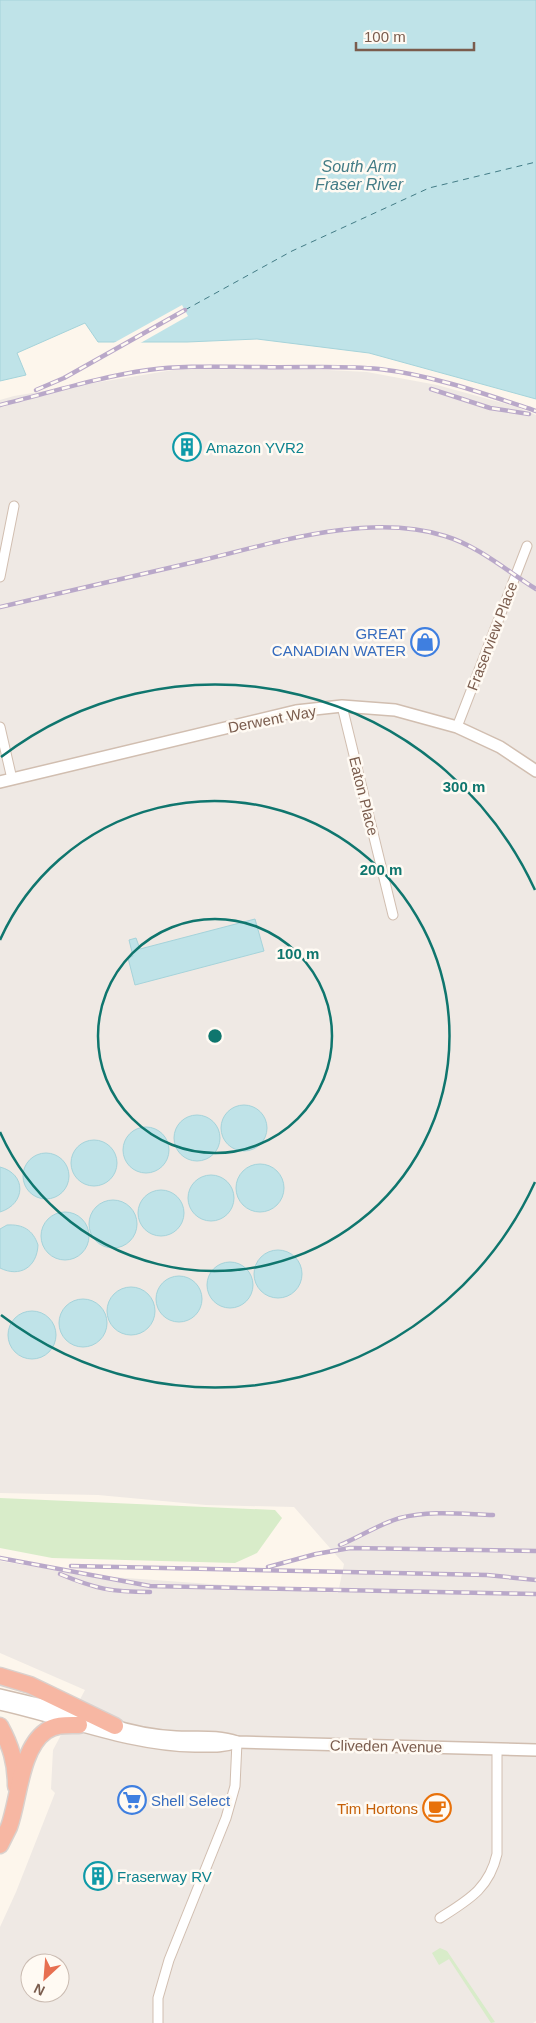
<svg xmlns="http://www.w3.org/2000/svg" width="536" height="2023" font-family="Arial,sans-serif">
<rect width="100%" height="100%" fill="#fdf6ec"/>
<path fill="#efe9e4" fill-rule="evenodd" d="M210 364 367 372 437 385 517 407 536 415V2021L533 2023H0V1927L16 1892 55 1793 51 1789 53 1750 85 1690 0 1653V1561L84 1575 338 1593 344 1564 294 1507 206 1505 98 1495 0 1493V400L14 396ZM30 1963H60V1993H30Z"/>
<g fill="#d8ecc9">
<polygon points="0,1498 275,1510 282,1518 257,1553 235,1563 52,1558 0,1548"/>
<polygon points="440,1948 447,1951 495,2022 491,2023 449,1959 439,1965 432,1953"/>
</g>
<g fill="#bfe3e8" stroke="#a5d3da">
<polygon points="0,0 536,0 536,399 369,353 257,339 187,342 98,342 85,323 17,353 26,375 0,381"/>
<polygon points="255,919 264,951 135,985 128,958 133,956 129,940 136,938 140,949"/>
<circle cx="244" cy="1128" r="23"/>
<circle cx="197" cy="1138" r="23"/>
<circle cx="146" cy="1150" r="23"/>
<circle cx="94" cy="1163" r="23"/>
<circle cx="46" cy="1176" r="23"/>
<circle cx="260" cy="1188" r="24"/>
<path d="M0 1167C27 1174 26 1204 0 1212Z"/>
<circle cx="211" cy="1198" r="23"/>
<circle cx="161" cy="1213" r="23"/>
<circle cx="113" cy="1224" r="24"/>
<circle cx="65" cy="1236" r="24"/>
<path d="M7 1225C23 1224 33 1230 38 1245 37 1267 20 1278 0 1268V1229Z"/>
<circle cx="278" cy="1274" r="24"/>
<circle cx="230" cy="1285" r="23"/>
<circle cx="179" cy="1299" r="23"/>
<circle cx="131" cy="1311" r="24"/>
<circle cx="83" cy="1323" r="24"/>
<circle cx="32" cy="1335" r="24"/>
</g>
<polygon fill="#fdf6ec" points="182,305 188,316 137,345 110,345"/>
<g fill="none" stroke-linecap="round" stroke-linejoin="round">
<polyline stroke="#437c86" stroke-width="1" stroke-dasharray="6 5" stroke-linecap="butt" points="185,310 292,251 429,188 536,162"/>
<defs>
<g id="minor">
<polyline points="0,577 14,506"/>
<polyline points="342,706 393,915"/>
<polyline points="0,727 12,779"/>
<polyline points="457,727 527,546"/>
<path d="M440 1918C468 1900 489 1889 497 1854V1750"/>
<polyline points="158,2023 158,1998 169,1960 226,1818 235,1786 237,1742"/>
</g>
<g id="tertiary">
<polyline points="0,782 296,711 342,706 395,710 457,727 500,747 536,771"/>
<polyline points="0,1695 76,1713"/>
<path d="M0 1704C65 1718 128 1745 195 1746 210 1746 223 1747 237 1742"/>
<path d="M108 1724C129 1731 154 1736 176 1737 197 1738 217 1735 237 1742L536 1750"/>
</g>
<g id="motorway">
<polyline points="0,1676 30,1685 115,1726"/>
<path d="M0 1726C11 1746 16 1763 16 1786"/>
<path d="M0 1845C3 1839 6 1833 9 1827 19 1800 20 1749 46 1731 56 1724 67 1725 79 1725"/>
</g>
</defs>
<use href="#minor" stroke="#d1beb0" stroke-width="11"/>
<use href="#tertiary" stroke="#d1beb0" stroke-width="14"/>
<use href="#motorway" stroke="#dad1cd" stroke-width="19"/>
<use href="#minor" stroke="#fff" stroke-width="9"/>
<use href="#tertiary" stroke="#fff" stroke-width="11"/>
<use href="#motorway" stroke="#f7b7a3" stroke-width="16"/>
<defs>
<g id="rail">
<polyline points="431,389 490,408 529,414"/>
<polyline points="36,390 64,378 185,310"/>
<path d="M0 405C49 393 98 377 148 370 185 365 223 367 261 367 300 368 340 365 379 369 432 375 485 394 536 411"/>
<path d="M0 607C66 592 133 576 199 561 274 543 369 512 445 536 478 546 507 571 536 589"/>
<path d="M340 1545C360 1537 379 1524 400 1518 430 1510 462 1514 493 1515"/>
<polyline points="0,1558 150,1586 536,1594"/>
<polyline points="71,1566 487,1575 536,1580"/>
<polyline points="268,1567 316,1554 350,1548 536,1551"/>
<path d="M60 1574C96 1589 111 1592 150 1592"/>
</g>
</defs>
<use href="#rail" stroke="#b9a8c9" stroke-width="4.5"/>
<use href="#rail" stroke="#fffaf3" stroke-width="2.5" stroke-dasharray="8" stroke-linecap="butt"/>
</g>
<g fill="none" stroke="#0f766e" stroke-width="2.5">
<circle cx="215" cy="1036" r="117"/>
<path d="M0 940A235 235 0 1 1 0 1132"/>
<path d="M535 1182A352 352 0 0 1 1 1315M1 757A352 352 0 0 1 535 890"/>
</g>
<defs>
<symbol id="building-ring" viewBox="-11 -11 22 22"><circle r="9.5" fill="#fffaf3" stroke="#0f9aa8" stroke-width="1.5"/><path d="M-4-6H4V6H1V3H-1V6H-4ZM-2.5-4.3h1.7v1.8h-1.7ZM.8-4.3h1.7v1.8H.8ZM-2.5-1h1.7V.8h-1.7ZM.8-1h1.7V.8H.8Z" fill="#0f9aa8"/></symbol>
<symbol id="shop-ring" viewBox="-11 -11 22 22"><circle r="9.5" fill="#fffaf3" stroke="#3f7fe0" stroke-width="1.5"/><path d="M-5-2.5h2.3a2.7 3.5 0 0 1 5.4 0H5L5.5 6h-11ZM-1.5-2.5h3a1.5 2.3 0 0 0-3 0Z" fill="#3f7fe0"/></symbol>
<symbol id="supermarket-ring" viewBox="-11 -11 22 22"><circle r="9.5" fill="#fffaf3" stroke="#3f7fe0" stroke-width="1.5"/><path d="M-6-5.5h2.5l.6 2H6L4.5 2H-2.5L-4.4-4H-6ZM-1.5 3.2a1.3 1.3 0 1 0 .1 0ZM3 3.2a1.3 1.3 0 1 0 .1 0Z" fill="#3f7fe0"/></symbol>
<symbol id="cafe-ring" viewBox="-11 -11 22 22"><circle r="9.5" fill="#fffaf3" stroke="#e8710a" stroke-width="1.5"/><path d="M-5.5-4.5H6V0H3Q3 3.5 0 3.5H-2.5Q-5.5 3.5-5.5 0ZM3-3.2v2h1.7v-2ZM-6 4.5H4V6H-6Z" fill="#e8710a"/></symbol>
</defs>
<g fill-rule="evenodd">
<use href="#building-ring" x="171" y="431" width="32" height="32"/>
<use href="#shop-ring" x="409" y="626" width="32" height="32"/>
<use href="#supermarket-ring" x="116" y="1784" width="32" height="32"/>
<use href="#cafe-ring" x="421" y="1792" width="32" height="32"/>
<use href="#building-ring" x="82" y="1860" width="32" height="32"/>
</g>
<g text-anchor="middle" dominant-baseline="central" stroke-width="5" stroke-linejoin="round" paint-order="stroke">
<g font-size="15" fill="#0d838f" stroke="#fffaf3" text-anchor="start">
<text x="206" y="447">Amazon YVR2</text>
<text x="117" y="1876">Fraserway RV</text>
</g>
<g font-size="15" fill="#366cbe" stroke="#fffaf3" text-anchor="end">
<text x="406" y="633">GREAT<tspan x="406" dy="17">CANADIAN WATER</tspan></text>
<text x="151" y="1800" text-anchor="start">Shell Select</text>
</g>
<g font-size="15" fill="#7a5c4d" stroke="#fffaf3">
<text transform="translate(492 636) rotate(-69)">Fraserview Place</text>
<text transform="translate(272 719) rotate(-11)">Derwent Way</text>
<text transform="translate(364 796) rotate(76)">Eaton Place</text>
<text transform="translate(386 1746) rotate(1)">Cliveden Avenue</text>
</g>
<g font-size="15" fill="#c56008" stroke="#fffaf3" text-anchor="end">
<text x="418" y="1808">Tim Hortons</text>
</g>
<g font-size="16" font-style="italic" fill="#437c86" stroke="#fffaf3">
<text x="359" y="166">South Arm<tspan x="359" dy="18">Fraser River</tspan></text>
</g>
</g>
<circle cx="215" cy="1036" r="8" fill="#0f766e" stroke="#fffaf3" stroke-width="2.5"/>
<g font-size="15" text-anchor="middle" font-weight="bold" fill="#0f766e" stroke="#fffaf3" stroke-width="5" stroke-linejoin="round" paint-order="stroke">
<text x="464" y="792">300 m</text>
<text x="381" y="875">200 m</text>
<text x="298" y="959">100 m</text>
</g>
<g transform="translate(45 1978) rotate(206)"><circle r="24" fill="#fffaf3" stroke="#cabbb1"/>
<path d="M0-4L9 19L0 12L-9 19Z" fill="#e76f51"/>
<text y="-8" font-size="14" font-weight="bold" text-anchor="middle" fill="#7a5c4d">N</text>
</g>
<path d="M356 42v8h118v-8" fill="none" stroke="#7a5c4d" stroke-width="2.5"/>
<text x="364" y="42" font-size="15" fill="#7a5c4d" stroke="#fffaf3" stroke-width="4" paint-order="stroke">100 m</text>
</svg>
